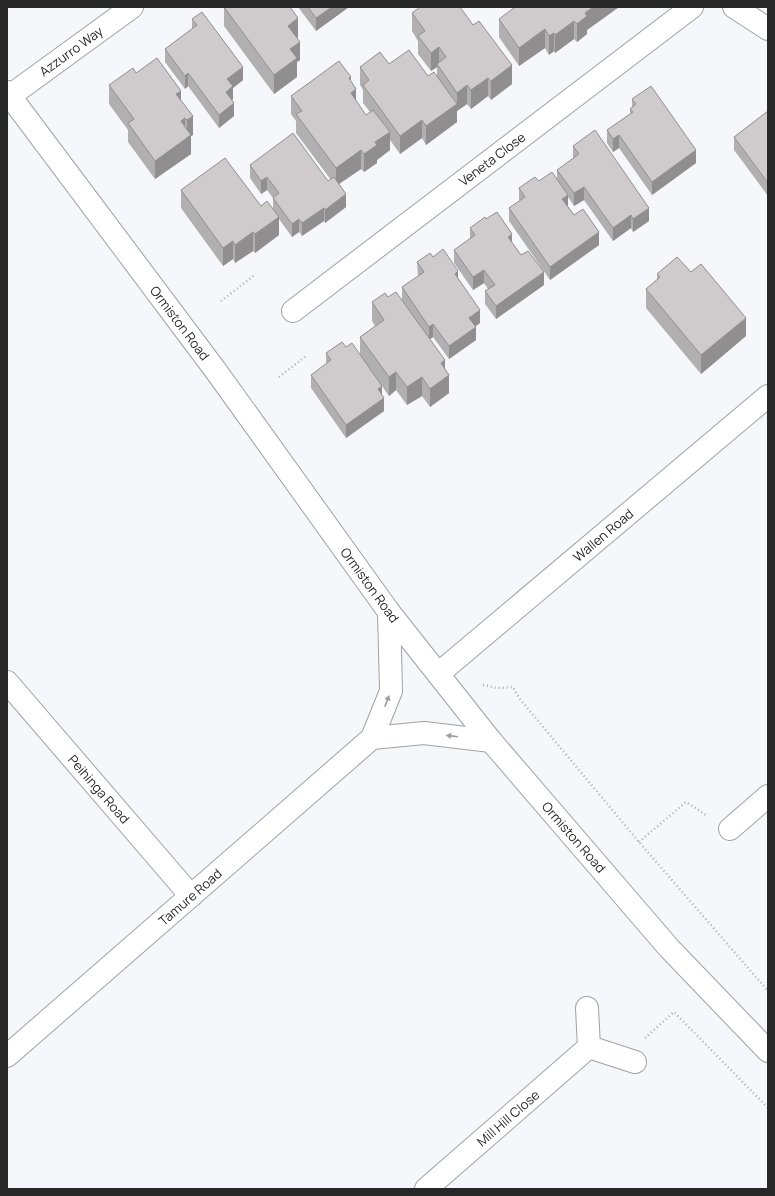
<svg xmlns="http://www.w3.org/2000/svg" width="775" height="1196" font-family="Manrope,sans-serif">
<rect width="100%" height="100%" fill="#f6f7fb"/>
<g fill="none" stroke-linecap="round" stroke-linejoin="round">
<defs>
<g id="minor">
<polyline points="734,7 768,29"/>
<polyline points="7,98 132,7"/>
<polyline points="293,311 692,7"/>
<polyline points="438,674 768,396"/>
<polyline points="7,682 191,896"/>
<polyline points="372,738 424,733 491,741"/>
<polyline points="730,829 768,796"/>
<polyline points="587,1008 589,1047 635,1062"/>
<polyline points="7,1056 372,738 391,691 389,612"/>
<polyline points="426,1189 589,1047"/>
</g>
<polyline id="major" points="7,92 216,371 389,612 491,741 669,948 768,1051"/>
</defs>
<use href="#minor" stroke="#a0a1a4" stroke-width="24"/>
<use href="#major" stroke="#a0a1a4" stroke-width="24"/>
<g stroke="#abacaf" stroke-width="2.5" stroke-dasharray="1 3" stroke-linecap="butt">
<polyline points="221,301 256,274"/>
<polyline points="279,377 306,356"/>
<polyline points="483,685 497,688 513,687 519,698 639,842 768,991"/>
<polyline points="639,842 686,802 706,815"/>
<polyline points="645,1038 674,1012 768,1108"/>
</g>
<use href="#minor" stroke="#fff" stroke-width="22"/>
<use href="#major" stroke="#fff" stroke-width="22"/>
</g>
<g fill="#b2afb0">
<polygon points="224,7 298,37 297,38 300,60 297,62 297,77 274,94 224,26"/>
<polygon points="298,7 349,7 316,31"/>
<polygon points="619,7 587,30 587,34 577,42 574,39 555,53 554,51 549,55 545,48 519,66 499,37 499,19"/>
<polygon points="412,13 512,84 491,100 488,96 471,109 467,104 457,111 457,122 426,145 422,138 400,154 390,140 390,150 377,160 377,163 364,172 361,169 339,184 346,207 325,223 324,221 302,236 299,232 292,237 279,219 279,235 255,253 253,251 235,263 233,259 223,266 181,208 181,190 273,209 273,198 267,190 261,194 250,178 250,165 328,181 331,180 296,133 296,121 291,114 291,96 351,81 356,102 366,115 370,112 363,103 363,90 360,85 360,67 389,64 428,76 437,76 437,67 431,71 418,54 418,41 412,31"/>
<polygon points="192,19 243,80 233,88 233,99 232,100 234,116 219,128 188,86 185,89 165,62 165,49 192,29"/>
<polygon points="136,73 181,100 193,135 191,136 191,154 155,179 128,142 128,130 109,104 109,85"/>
<polygon points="632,99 696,163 652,195 619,148 613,152 607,143 607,130 630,114 630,109 632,107"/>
<polygon points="768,111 768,196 734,150 734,137"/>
<polygon points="573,146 649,221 633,232 631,228 613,241 584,200 574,206 568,197 568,206 574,215 599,245 550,280 509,221 509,208 519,201 519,188 539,181 557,180 557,170 573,159"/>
<polygon points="486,219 512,243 544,285 496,319 485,304 485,291 488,289 484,283 473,290 454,263 454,250 470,239 470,228"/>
<polygon points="433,257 458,279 480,323 475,326 476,340 449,359 433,337 430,339 445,369 449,393 430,407 422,396 407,405 396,390 389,396 382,386 382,395 384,411 346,438 311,388 311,375 326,364 326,353 346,347 360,355 360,337 375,326 372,321 372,302 388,297 402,300 402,287 418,276 417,262"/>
<polygon points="691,272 746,336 701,374 646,308 646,289 657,280 657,274"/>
</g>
<g fill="#918e90">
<polygon points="332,7 349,7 316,31 316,18"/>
<polygon points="593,7 619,7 587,30 587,34 577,42 577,24 585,13"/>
<polygon points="298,18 298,37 288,44 288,26"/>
<polygon points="574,21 574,39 555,53 555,35"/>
<polygon points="545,29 545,48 519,66 519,48"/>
<polygon points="554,33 554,51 549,55 549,36"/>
<polygon points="300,42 300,60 297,62 297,77 274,94 274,75 290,49"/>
<polygon points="439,47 439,66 437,64 437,67 431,71 431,53"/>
<polygon points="512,65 512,84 491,100 491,81"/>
<polygon points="243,67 243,80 233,88 233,99 226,105 226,92 227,79"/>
<polygon points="188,73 188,86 185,89 185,76"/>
<polygon points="351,77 351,93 356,89 356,107 351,112 349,78"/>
<polygon points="488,78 488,96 471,109 471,90"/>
<polygon points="467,85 467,104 457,111 457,122 426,145 426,126 457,104 457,93"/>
<polygon points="181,91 181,109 176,94"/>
<polygon points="234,103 234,116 219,128 219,115"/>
<polygon points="193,116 193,135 191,136 191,154 155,179 155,161 187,138 187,120"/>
<polygon points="185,118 185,136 181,121"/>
<polygon points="422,120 422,138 400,154 400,136"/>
<polygon points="390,132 390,150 377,160 377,163 364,172 364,154 375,142"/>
<polygon points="619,135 619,148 613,152 613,139"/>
<polygon points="361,150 361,169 336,186 336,168"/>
<polygon points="696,150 696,163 652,195 652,182"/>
<polygon points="267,177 267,190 261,194 261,181"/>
<polygon points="584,187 584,200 574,206 574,193"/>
<polygon points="346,194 346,207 325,223 325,210"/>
<polygon points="568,195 568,208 562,199"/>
<polygon points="324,208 324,221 302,236 302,223"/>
<polygon points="649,208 649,221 633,232 633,219"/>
<polygon points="631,215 631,228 613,241 613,228"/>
<polygon points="279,217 279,235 255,253 255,234"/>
<polygon points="299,219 299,232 292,237 292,224"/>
<polygon points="253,232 253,251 235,263 235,245"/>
<polygon points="599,232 599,245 550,280 550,267"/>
<polygon points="512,234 512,247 508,237"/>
<polygon points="233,241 233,259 223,266 223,248"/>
<polygon points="484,270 484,283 473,290 473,277"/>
<polygon points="458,271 458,284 455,274"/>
<polygon points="544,272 544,285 496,319 496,306"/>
<polygon points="480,310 480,323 469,331 469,318"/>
<polygon points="746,318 746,336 701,374 701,355"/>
<polygon points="433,324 433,337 429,340 429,327"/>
<polygon points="476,327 476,340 449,359 449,346"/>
<polygon points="445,360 445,378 449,375 449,393 430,407 430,389 441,363"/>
<polygon points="396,372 396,390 389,396 389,377"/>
<polygon points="422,377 422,396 407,405 407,387"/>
<polygon points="382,386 382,399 378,389"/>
<polygon points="384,398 384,411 346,438 346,425"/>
</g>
<g fill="#cfcbcd" stroke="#918e90">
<polygon points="224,7 290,7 298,18 288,26 300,42 290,49 297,58 274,75"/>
<polygon points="308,7 332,7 316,18"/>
<polygon points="420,7 460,7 473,25 479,21 512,65 491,81 488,78 471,90 467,85 457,93 437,64 446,57 439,47 431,53 418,36 425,31 412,13"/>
<polygon points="515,7 593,7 585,13 587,16 577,24 574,21 555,35 554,33 549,36 545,29 519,48 499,19"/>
<polygon points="202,12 243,67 227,79 233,86 226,92 234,103 219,115 188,73 185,76 165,49 197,25 192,19"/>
<polygon points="409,50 428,76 434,72 457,104 426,126 422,120 400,136 363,85 369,80 360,67 380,52 389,64"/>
<polygon points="157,58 181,91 176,94 193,116 187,120 185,118 181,121 191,135 155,161 128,123 134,119 109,85 133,68 136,73"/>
<polygon points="339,61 351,77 349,78 356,89 351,93 366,115 373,110 390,132 375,142 377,145 364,154 361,150 336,168 296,114 302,111 291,96"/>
<polygon points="651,86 696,150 652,182 619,135 613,139 607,130 633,112 630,109 636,104 632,99"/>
<polygon points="768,111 768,183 734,137"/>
<polygon points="595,130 649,208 633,219 631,215 613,228 584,187 574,193 557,170 579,154 573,146"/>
<polygon points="293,133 328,181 334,177 346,194 325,210 324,208 302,223 299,219 292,224 273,198 279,193 267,177 261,181 250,165"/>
<polygon points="225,158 261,206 267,201 279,217 255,234 253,232 235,245 233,241 223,248 181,190"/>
<polygon points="552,172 568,195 562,199 574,215 583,209 599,232 550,267 509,208 525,197 519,188 535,177 539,181"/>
<polygon points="497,212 512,234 508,237 521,255 528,251 544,272 496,306 485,291 495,285 484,270 473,277 454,250 475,235 470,228 485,217 486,219"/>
<polygon points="443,249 458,271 455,274 480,310 469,318 476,327 449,346 433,324 429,327 402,287 424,272 417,262 430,253 433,257"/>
<polygon points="677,257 691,272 701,264 746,318 701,355 646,289 660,277 657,274"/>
<polygon points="396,292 445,360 441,363 449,375 430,389 422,377 407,387 396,372 389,377 360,337 384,320 372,302 385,293 388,297"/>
<polygon points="342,342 346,347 352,343 382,386 378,389 384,398 346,425 311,375 331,360 326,353"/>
</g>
<defs><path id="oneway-solid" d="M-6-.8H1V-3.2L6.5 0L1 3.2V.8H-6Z"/></defs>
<g fill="#9e9e9e">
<use href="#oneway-solid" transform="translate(387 701) rotate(-69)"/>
<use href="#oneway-solid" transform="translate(452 736) rotate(-173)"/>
</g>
<g text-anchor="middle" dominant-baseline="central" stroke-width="3.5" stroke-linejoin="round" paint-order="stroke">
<g font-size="13" fill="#272728" stroke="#fff">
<text transform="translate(71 51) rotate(-36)">Azzurro Way</text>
<text transform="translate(492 159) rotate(-37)">Veneta Close</text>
<text transform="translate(180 323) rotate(53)">Ormiston Road</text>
<text transform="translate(603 535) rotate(-40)">Wallen Road</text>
<text transform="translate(370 585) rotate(54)">Ormiston Road</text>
<text transform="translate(99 789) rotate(49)">Peihinga Road</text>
<text transform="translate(574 837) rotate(49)">Ormiston Road</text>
<text transform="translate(190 897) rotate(-41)">Tamure Road</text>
<text transform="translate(508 1118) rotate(-41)">Mill Hill Close</text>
</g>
</g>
<rect width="775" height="1196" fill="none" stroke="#272728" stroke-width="16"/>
</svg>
